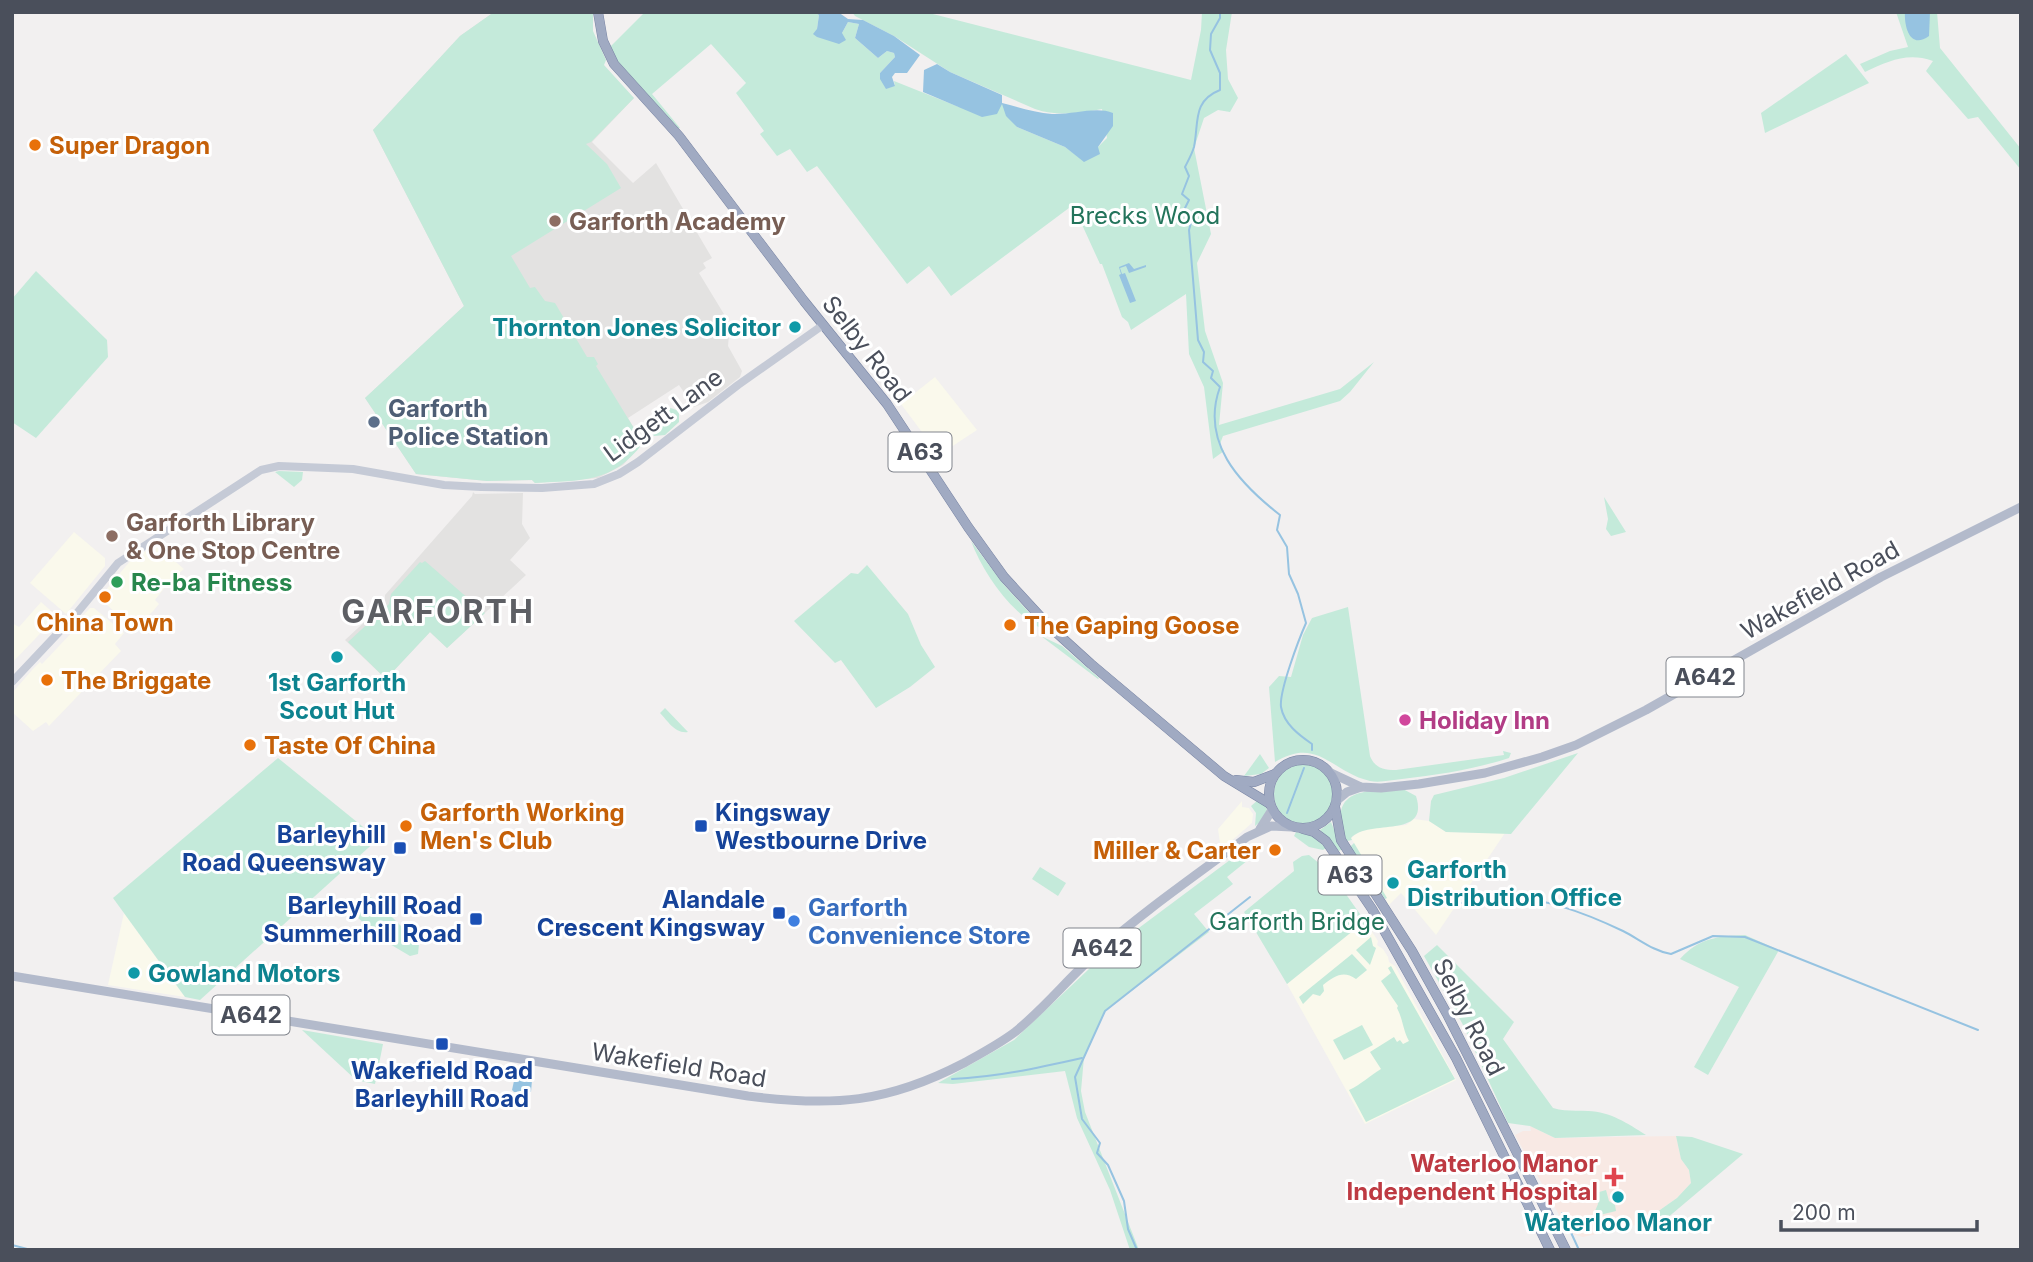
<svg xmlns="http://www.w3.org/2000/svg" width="2033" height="1262" font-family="Inter,sans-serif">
<rect width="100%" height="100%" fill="#f2f0f0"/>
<g fill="#faf9ec">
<polygon points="935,377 977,430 939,455 901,404"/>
<polygon points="74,532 105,558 105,566 66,614 30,583"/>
<polygon points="156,545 184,569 169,582 155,600 159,604 154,610 146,618 142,616 132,627 99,598 131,560"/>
<polygon points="41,602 57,616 12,663 12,623 19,627"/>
<polygon points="90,608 94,608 124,633 115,644 121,651 49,726 46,722 33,731 12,712 12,693 32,670 40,662 42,664 76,628 74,625"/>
<polygon points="1242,801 1242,807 1249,808 1253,814 1252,823 1221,850 1218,829"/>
<polygon points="1414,819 1429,821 1446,832 1505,833 1436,935 1401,893 1388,906 1386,898 1351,838 1362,829 1406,825"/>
<polygon points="124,913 185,997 108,985"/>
<polygon points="1367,924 1378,941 1377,945 1383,949 1388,957 1389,962 1395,966 1456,1080 1365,1124 1287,984 1354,930"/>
</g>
<g fill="#e3e2e1">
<polygon points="494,12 634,98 592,142 633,183 656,163 712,258 703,263 706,268 699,273 730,324 728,346 742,371 740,377 708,402 694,407 679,385 628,418 643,443 623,465 598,478 535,483 532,480 487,481 416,474 365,398 464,306 373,130 460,36"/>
<polygon points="473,492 475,494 523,493 522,524 530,538 510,560 526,575 447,648 430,632 386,679 345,640 385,603 385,595 472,496"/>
</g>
<polygon fill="#f8e9e4" points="1530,1126 1555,1138 1676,1136 1681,1159 1689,1170 1691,1183 1677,1198 1640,1224 1583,1237 1569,1233 1515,1135 1523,1131 1531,1131"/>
<g fill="#c4eada">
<path d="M494 12H593V31L606 60 604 65 634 98 591 142 586 144 607 164 621 188 511 256 530 288 535 287 545 301 555 303 587 357H594L598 364 596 366 643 443C612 484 581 480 535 483L532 480 487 481 416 474 365 398 464 306 373 130 460 36Z"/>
<path d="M645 12H814L819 15 817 29 842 33 848 22 859 24 855 38 878 58 887 51 894 53 895 57 880 73 895 86 894 81 959 107 1002 103 1017 127 1065 147 1084 161 1107 138 1102 109C1080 113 1058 117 1035 109L950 72 894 36 855 16 852 12H925L1191 80 1201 30 1202 12H1232L1226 50 1228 79 1238 98 1230 112 1218 110 1204 118 1194 148 1211 234 1197 263 1205 331 1223 383 1219 425 1340 389 1374 362 1350 392 1340 401 1223 436 1220 444 1224 451 1213 459 1204 387 1189 354 1186 294 1131 330 1128 322 1122 317 1102 264H1100L1073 205 951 296 929 266 907 284 817 166 807 172 790 149 777 156 760 134 764 131 736 93 746 83 711 44 652 94 680 128H678C656 102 624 79 610 47Z"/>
<path d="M1896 12H1937L1940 48 2021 149V170L1978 117 1968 119 1926 71 1933 61C1907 52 1889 61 1865 72L1860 64 1890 51 1908 47Z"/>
<polygon points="1846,54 1869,83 1765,133 1761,113"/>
<polygon points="36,271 107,340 108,357 36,438 12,422 12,299"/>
<polygon points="668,407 679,411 679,422 665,435 654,436 647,427 648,421"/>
<polygon points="275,472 279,471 303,472 302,480 294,487"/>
<polygon points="1604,497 1626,532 1611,536 1606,529 1608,519"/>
<path d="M971 541 1004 585 1046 631C1012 615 984 575 971 541Z"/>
<polygon points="425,561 485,613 447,648 430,632 386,679 348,642 389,604 391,594 420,562 422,563"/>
<polygon points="867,565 908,614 921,645 935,667 910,687 876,708 841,660 835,663 794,621 851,573 858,574"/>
<path d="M1348 607 1370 756C1375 768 1383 770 1396 770L1504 755 1503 751 1511 753 1509 758C1475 769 1438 775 1402 779 1392 780 1380 783 1370 781 1331 772 1318 736 1275 762L1269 687 1279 676 1291 677 1303 635 1312 618Z"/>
<polygon points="1041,636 1062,646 1099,678 1098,679"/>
<path d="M665 708 688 732C675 734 668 721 660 713Z"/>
<polygon points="1578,753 1511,834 1446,832 1429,821 1431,801 1434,795 1504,778"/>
<polygon points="1260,754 1269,768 1261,774 1244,776"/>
<polygon points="278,758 378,839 200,1000 185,997 113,898"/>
<circle cx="1304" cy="794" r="30"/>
<path d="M1403 789 1416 796C1430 840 1369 818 1351 838L1352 840 1347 841C1343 834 1342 828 1341 819 1338 786 1380 791 1403 789Z"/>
<polygon points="1258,800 1264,803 1267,810 1261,821 1255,826 1256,813 1251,806"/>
<polygon points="1331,822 1342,849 1339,851 1320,830"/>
<polygon points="1296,832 1313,836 1326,848 1323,850 1309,847 1294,836"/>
<polygon points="1354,843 1387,898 1385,899 1350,847"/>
<polygon points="1246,848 1253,856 1227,877 1233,884 1194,914 1209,932 1105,1011 1084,1057 1081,1091 1085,1112 1139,1250 1130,1250 1110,1190 1077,1118 1065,1071 953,1084 938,1083 1014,1040 1108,951"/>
<polygon points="1309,855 1331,873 1367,924 1354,930 1287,984 1244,912 1294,871 1293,862 1302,856"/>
<polygon points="1040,867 1066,883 1058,896 1032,879"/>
<polygon points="370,897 374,899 419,944 418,954 410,956 383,940 356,916 357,906"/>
<path d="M1745 935 1779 950 1708 1075 1694 1067 1739 987 1680 959C1699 938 1718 936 1745 935Z"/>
<polygon points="1371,937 1373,946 1376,948 1370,965 1356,950"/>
<path d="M1437 945 1514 1022 1503 1039 1553 1108C1565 1112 1575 1110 1588 1111 1611 1112 1627 1123 1646 1135L1555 1138 1530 1126 1508 1123 1462 1023 1424 956Z"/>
<path d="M1352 954 1367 970 1356 979C1343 970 1335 976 1323 985L1324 991 1320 996 1313 994 1303 1004 1299 997Z"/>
<path d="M1391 966 1455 1079 1366 1122 1349 1090C1362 1084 1369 1076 1381 1069L1370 1052 1394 1037 1397 1042 1400 1040 1403 1044 1409 1041C1403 1031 1403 1019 1397 1008L1398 1006 1381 981 1391 973 1388 968Z"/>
<polygon points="1362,1025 1373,1045 1344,1060 1333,1040"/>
<polygon points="302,1030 383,1044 375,1084 356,1080"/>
<polygon points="1676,1136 1692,1137 1743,1154 1666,1219 1640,1224 1677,1198 1691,1183 1689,1170 1681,1159"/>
<polygon points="1606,1190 1609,1201 1615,1205 1616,1211 1596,1216 1595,1211 1598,1204 1596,1193"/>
</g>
<g fill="#96c3e1">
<polygon points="814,12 838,12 848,19 863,20 894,36 920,55 907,73 895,73 892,77 895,86 886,89 880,79 880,73 895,57 894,53 887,51 878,58 855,38 859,24 848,22 842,33 846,40 839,44 817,37 813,34 817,29 819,15"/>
<path d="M1905 12H1930L1929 36C1910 50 1904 27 1905 12Z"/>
<path d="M937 64 950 72 1002 95V103C1018 107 1036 113 1052 114 1072 115 1096 106 1113 113V126L1098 147 1100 154 1084 162 1065 147 1017 127 1006 116 1002 104 997 114 982 117 923 92 924 70Z"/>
<polygon points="1129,263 1134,269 1146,265 1146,267 1129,273 1126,266 1120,268 1122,274 1125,273 1136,301 1130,303 1119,275 1121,274 1119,267"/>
<polygon points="523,1077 532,1080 531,1092 514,1092 512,1090 514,1081"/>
</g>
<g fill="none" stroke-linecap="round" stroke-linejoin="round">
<g stroke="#96c3e1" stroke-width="2">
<path d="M1220 12V18L1211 34 1210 50 1220 73V90C1192 101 1199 123 1194 147 1192 154 1188 161 1185 167L1189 176 1182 194 1189 200 1183 212 1192 219 1189 230 1198 340 1204 352 1203 362 1213 371 1211 378 1220 387C1200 442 1239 483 1280 515L1277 530 1287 547 1289 574 1298 594 1306 623C1299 639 1279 691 1281 707 1284 724 1299 735 1312 744V750"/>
<polyline points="1287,813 1304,768"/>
<path d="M1462 903C1474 897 1486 898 1499 897 1543 897 1583 912 1623 931 1639 939 1653 951 1671 954L1713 936 1745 937 1978 1030"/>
<path d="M952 1079C997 1077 1038 1068 1082 1058"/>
<polyline points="1562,1213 1579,1250"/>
<polyline points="12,1245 31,1250"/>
<polyline points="1137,1250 1128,1229 1124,1201 1108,1165 1097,1153 1100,1143 1082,1119 1075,1077 1105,1011 1250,897"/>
</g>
<defs>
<g id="trunk">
<polyline points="598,12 603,41 614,64 679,136 804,301 887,404 968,527 1004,577 1048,625 1091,664 1224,776 1270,804"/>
<circle cx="1303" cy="794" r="34"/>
<polyline points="1236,780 1254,782 1275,774"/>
<polyline points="1335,807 1341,840 1412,951 1447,1014 1566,1250"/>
<polyline points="1303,829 1314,832 1326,841 1372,909 1456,1058 1550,1250"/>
</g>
</defs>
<use href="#trunk" stroke="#7985a4" stroke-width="10"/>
<polyline stroke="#c5cad6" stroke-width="8" points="12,682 77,613 118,563 261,470 279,466 353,469 444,485 481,487 542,488 594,484 619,474 638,462 738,385 823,325"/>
<g stroke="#b3bacb" stroke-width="9">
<polyline points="1329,772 1361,787 1381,788 1419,784 1485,773 1542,757 1576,745 1646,710 1881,577 2021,507"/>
<polyline points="1336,801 1347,792 1361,787"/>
<polyline points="1260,829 1272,810"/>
<path d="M12 976 748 1096C833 1107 887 1103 964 1063 982 1053 999 1044 1015 1032 1045 1008 1070 976 1099 951 1145 910 1198 874 1247 837L1271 826 1292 827"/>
</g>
<use href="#trunk" stroke="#a0aac2" stroke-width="9"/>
</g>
<g fill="#e8710a" stroke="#fff" stroke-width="2.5">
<circle cx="35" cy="145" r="7"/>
<circle cx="105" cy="597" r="7"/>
<circle cx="1010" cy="625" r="7"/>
<circle cx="47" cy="680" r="7"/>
<circle cx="250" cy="745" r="7"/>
<circle cx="406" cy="826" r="7"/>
<circle cx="1275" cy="850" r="7"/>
</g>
<g fill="#8d6e63" stroke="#fff" stroke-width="2.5">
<circle cx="555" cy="221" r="7"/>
<circle cx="112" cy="536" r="7"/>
</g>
<g fill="#0f9aa8" stroke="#fff" stroke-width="2.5">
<circle cx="795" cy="327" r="7"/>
<circle cx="337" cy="657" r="7"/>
<circle cx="1393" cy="883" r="7"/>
<circle cx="134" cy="973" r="7"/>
<circle cx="1618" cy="1197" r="7"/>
</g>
<circle fill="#5c6f8a" stroke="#fff" stroke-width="2.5" cx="374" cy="422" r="7"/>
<circle fill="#2e9e5b" stroke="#fff" stroke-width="2.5" cx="117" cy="582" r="7"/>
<circle fill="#d1479c" stroke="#fff" stroke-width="2.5" cx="1405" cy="720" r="7"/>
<g fill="#1a4fb4" stroke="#fff" stroke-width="2.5">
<rect x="694" y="819" width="14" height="14" rx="3.5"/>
<rect x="393" y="841" width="14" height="14" rx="3.5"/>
<rect x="772" y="906" width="14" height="14" rx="3.5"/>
<rect x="469" y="912" width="14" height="14" rx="3.5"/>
<rect x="435" y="1037" width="14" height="14" rx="3.5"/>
</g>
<circle fill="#3f7fe0" stroke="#fff" stroke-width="2.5" cx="794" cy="921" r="7"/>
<path fill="#e0444e" stroke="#fff" stroke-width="2.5" d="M1610.5 1166.5h7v7h7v7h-7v7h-7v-7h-7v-7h7z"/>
<g text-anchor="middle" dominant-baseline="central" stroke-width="6" stroke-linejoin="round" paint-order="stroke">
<g fill="#fff" stroke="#80848c" stroke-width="2">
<rect x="888.5" y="432.5" width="63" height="39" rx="5"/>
<rect x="1666.5" y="657.5" width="77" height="39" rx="5"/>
<rect x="1318.5" y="855.5" width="63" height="39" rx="5"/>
<rect x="1063.5" y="928.5" width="77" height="39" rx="5"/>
<rect x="212.5" y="995.5" width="77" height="39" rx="5"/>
</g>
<g font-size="23" font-weight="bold" fill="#4a4f5b">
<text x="920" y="452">A63</text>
<text x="1705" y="677">A642</text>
<text x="1350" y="875">A63</text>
<text x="1102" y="948">A642</text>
<text x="251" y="1015">A642</text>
</g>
<g font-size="24" font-weight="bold" fill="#c56008" stroke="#fff" text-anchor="start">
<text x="49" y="145">Super Dragon</text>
<text x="105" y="622" text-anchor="middle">China Town</text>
<text x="1024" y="625">The Gaping Goose</text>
<text x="61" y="680">The Briggate</text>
<text x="264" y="745">Taste Of China</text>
<text x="420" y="812">Garforth Working<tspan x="420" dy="28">Men's Club</tspan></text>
<text x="1261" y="850" text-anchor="end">Miller &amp; Carter</text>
</g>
<g font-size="24" fill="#23745b" stroke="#fff">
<text x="1145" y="215">Brecks Wood</text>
<text x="1297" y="921">Garforth Bridge</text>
</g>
<g font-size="24" font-weight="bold" fill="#785e54" stroke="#fff" text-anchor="start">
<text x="569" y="221">Garforth Academy</text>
<text x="126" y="522">Garforth Library<tspan x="126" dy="28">&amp; One Stop Centre</tspan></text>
</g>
<g font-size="24" font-weight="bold" fill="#0d838f" stroke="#fff">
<text x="781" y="327" text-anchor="end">Thornton Jones Solicitor</text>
<text x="337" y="682">1st Garforth<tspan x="337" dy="28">Scout Hut</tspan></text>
<text x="1407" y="869" text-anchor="start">Garforth<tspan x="1407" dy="28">Distribution Office</tspan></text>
<text x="148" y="973" text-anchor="start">Gowland Motors</text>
<text x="1618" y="1222">Waterloo Manor</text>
</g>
<g font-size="24" fill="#4a4f5b" stroke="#fff">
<text transform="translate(867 349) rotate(52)">Selby Road</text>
<text transform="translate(663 415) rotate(-36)">Lidgett Lane</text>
<text transform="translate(1820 590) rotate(-29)">Wakefield Road</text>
<text transform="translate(1469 1017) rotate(63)">Selby Road</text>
<text transform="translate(679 1065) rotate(9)">Wakefield Road</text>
</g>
<g font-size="24" font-weight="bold" fill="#4e5e75" stroke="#fff" text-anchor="start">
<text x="388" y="408">Garforth<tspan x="388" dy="28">Police Station</tspan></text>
</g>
<g font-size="24" font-weight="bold" fill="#27864d" stroke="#fff" text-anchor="start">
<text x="131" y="582">Re-ba Fitness</text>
</g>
<g font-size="24" font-weight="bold" fill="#b23c85" stroke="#fff" text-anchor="start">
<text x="1419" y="720">Holiday Inn</text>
</g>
<g font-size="24" font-weight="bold" fill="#164399" stroke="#fff" text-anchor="end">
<text x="715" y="812" text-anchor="start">Kingsway<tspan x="715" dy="28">Westbourne Drive</tspan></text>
<text x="386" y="834">Barleyhill<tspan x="386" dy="28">Road Queensway</tspan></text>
<text x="765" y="899">Alandale<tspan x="765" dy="28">Crescent Kingsway</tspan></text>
<text x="462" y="905">Barleyhill Road<tspan x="462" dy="28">Summerhill Road</tspan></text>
<text x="442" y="1070" text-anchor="middle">Wakefield Road<tspan x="442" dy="28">Barleyhill Road</tspan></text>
</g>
<g font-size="24" font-weight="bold" fill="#366cbe" stroke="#fff" text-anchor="start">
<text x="808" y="907">Garforth<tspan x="808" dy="28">Convenience Store</tspan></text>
</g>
<g font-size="24" font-weight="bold" fill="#be3a42" stroke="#fff" text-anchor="end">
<text x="1598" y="1163">Waterloo Manor<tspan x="1598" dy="28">Independent Hospital</tspan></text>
</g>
<g font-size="32" font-weight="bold" letter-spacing="2" fill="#5d5f64" stroke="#fff">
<text x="438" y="611">GARFORTH</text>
</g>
</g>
<rect width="2033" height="1262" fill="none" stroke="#4a4f5b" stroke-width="28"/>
<path d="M1781 1220v10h196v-10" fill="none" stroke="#4a4f5b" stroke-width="3.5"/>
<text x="1792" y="1220" font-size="21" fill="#4a4f5b" stroke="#ffffff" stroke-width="5" paint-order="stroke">200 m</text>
</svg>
